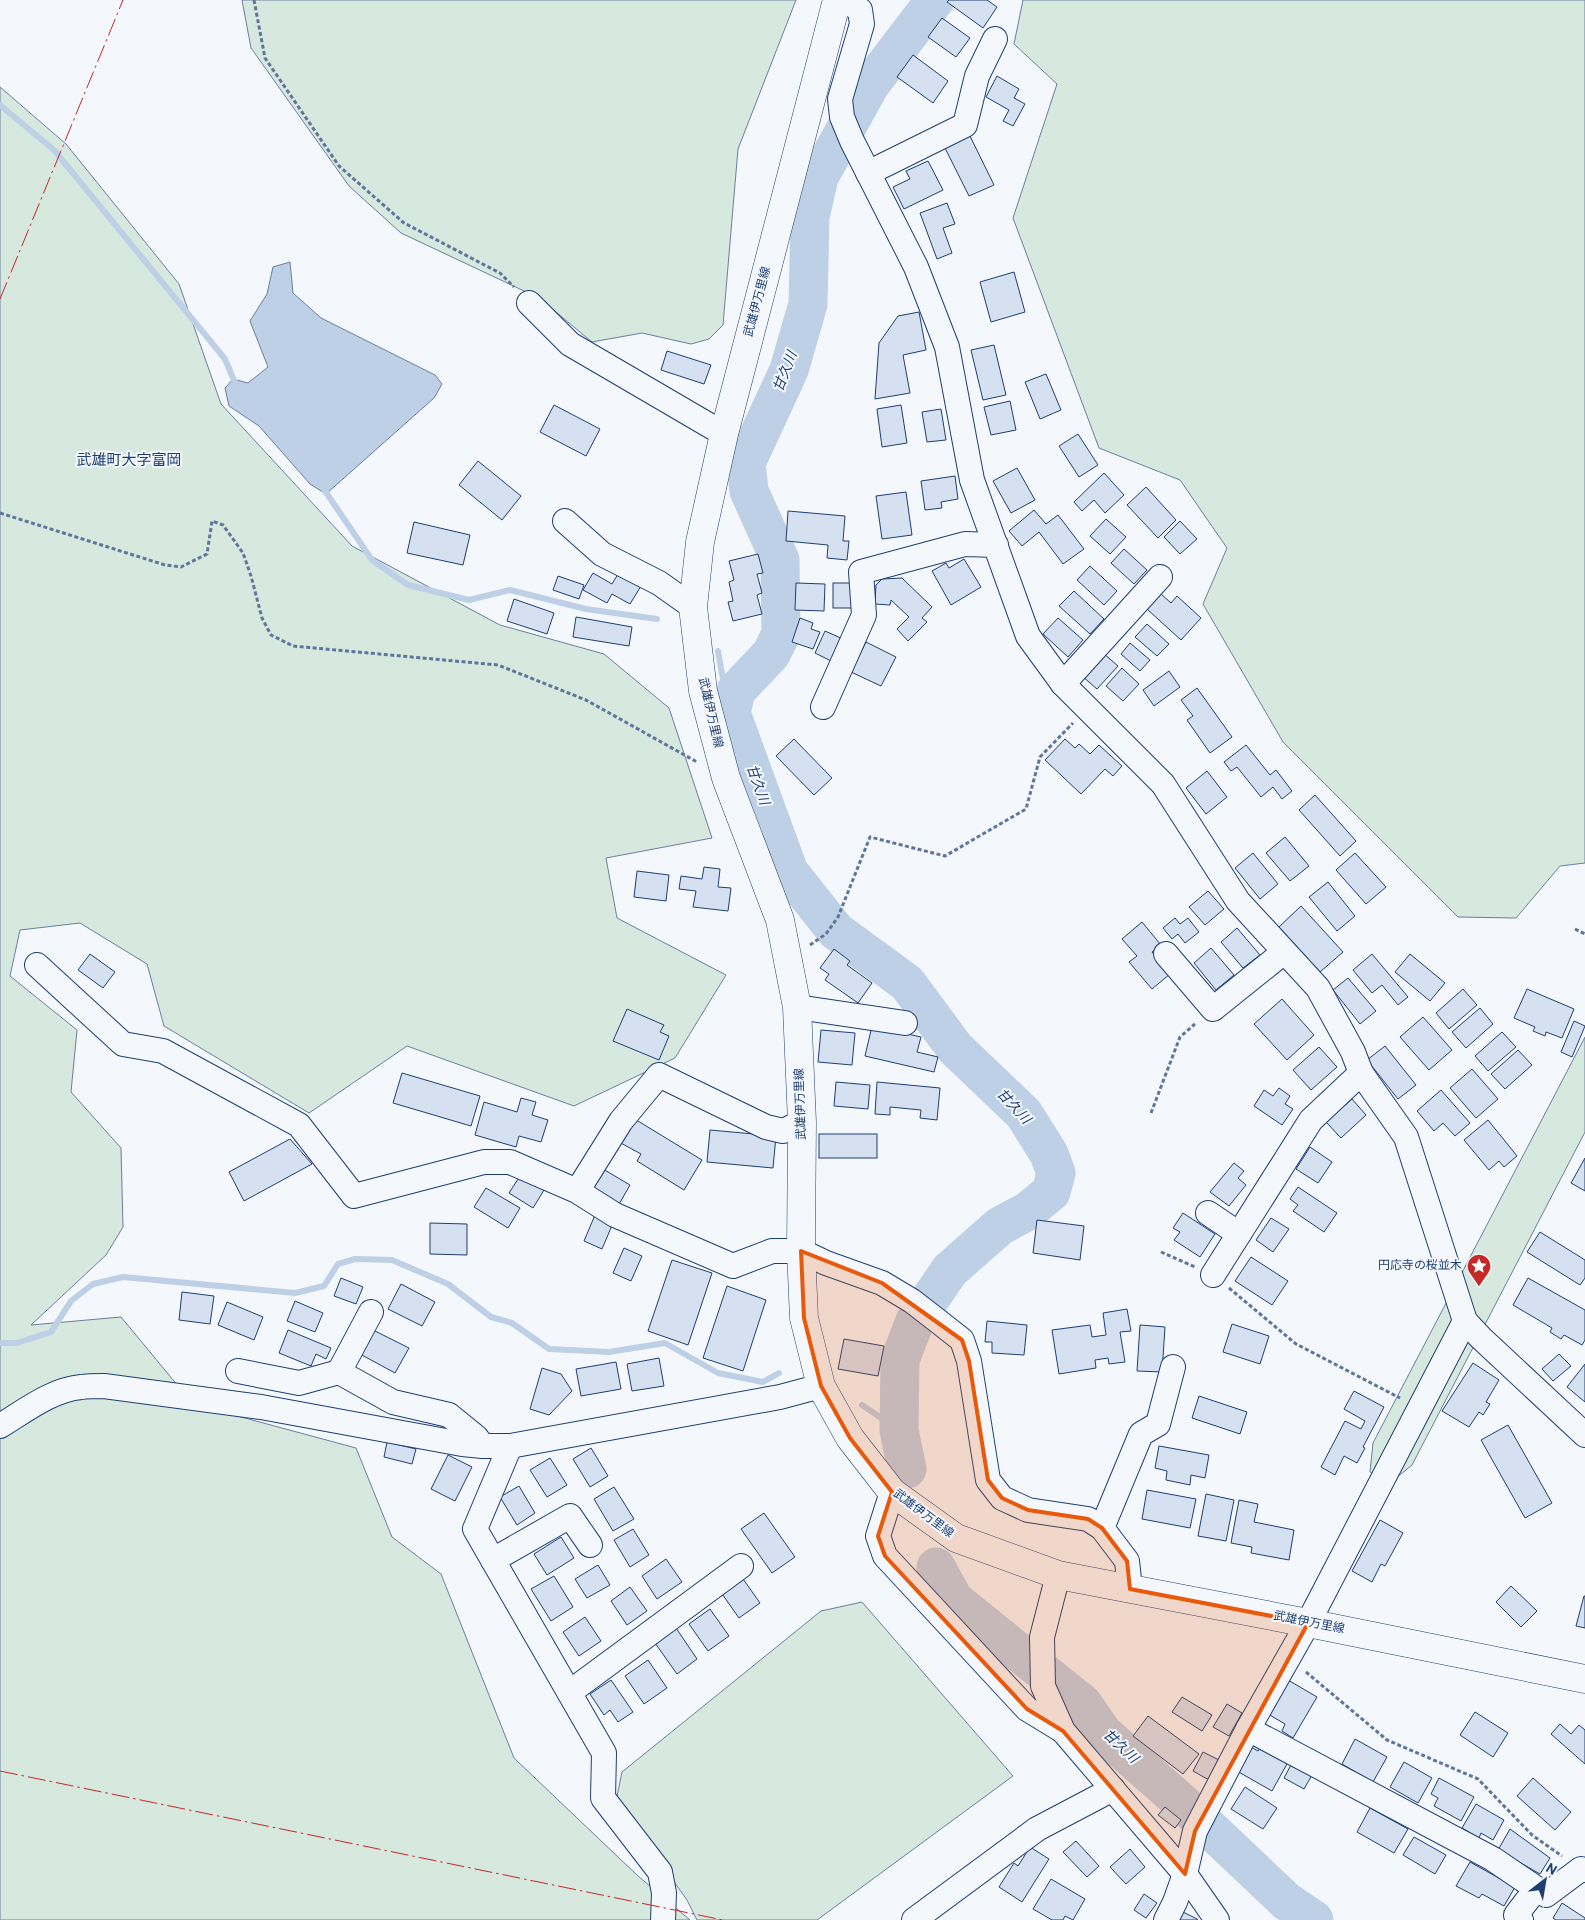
<svg xmlns="http://www.w3.org/2000/svg" width="1585" height="1920" font-family="Overpass,'Noto Sans JP',sans-serif">
<rect width="100%" height="100%" fill="#f4f7fb"/>
<g fill="#d7e8df" stroke="#687fa3">
<polygon points="242,0 796,0 738,149 723,325 709,339 691,344 642,333 592,342 539,298 401,233 349,186 251,48"/>
<polygon points="1023,0 1585,0 1585,863 1560,866 1516,918 1458,917 1283,742 1203,604 1227,548 1180,480 1099,448 1013,218 1057,84 1014,44"/>
<polygon points="0,87 66,144 179,284 221,404 352,546 500,625 604,654 669,708 712,838 606,858 617,918 726,975 675,1058 574,1106 407,1046 309,1113 164,1026 147,964 80,923 20,930 10,976 77,1030 71,1092 121,1148 123,1227 106,1255 31,1325 121,1317 193,1404 356,1448 392,1537 441,1574 514,1758 638,1876 690,1920 0,1920"/>
<polygon points="1585,1037 1585,1132 1412,1465 1390,1483 1370,1472 1373,1443"/>
<polygon points="862,1602 1013,1776 817,1920 697,1920 687,1900 616,1801 622,1772 821,1611"/>
</g>
<polygon fill="#bed0e5" stroke="#687fa3" points="290,262 293,293 321,318 435,375 442,384 434,398 326,494 310,484 259,426 229,406 225,388 233,379 248,383 268,367 250,321 267,294 273,267"/>
<g fill="none" stroke-linecap="round" stroke-linejoin="round">
<g stroke="#bed0e5" stroke-width="6">
<polyline points="0,105 54,150 225,359 236,385"/>
<polyline points="323,488 372,560 408,585 469,600 510,590 586,609 657,619"/>
<polyline points="718,651 726,696 731,713"/>
<polyline points="0,1343 17,1343 51,1332 71,1301 93,1284 123,1277 295,1293 324,1286 338,1264 355,1259 392,1260 448,1284 491,1317 512,1323 549,1349 609,1352 665,1343 718,1373 763,1382 779,1373"/>
<polyline points="862,1405 899,1430"/>
</g>
<g stroke="#bed0e5" stroke-width="39">
<polyline points="907,1469 899,1430 900,1360 915,1321 950,1270 1000,1226 1028,1211 1051,1192 1056,1173 1049,1154 1024,1114 955,1048 907,983 836,931 789,872 731,713 736,691 771,654 781,634 780,560 749,491 746,463 789,370 808,304 810,217 819,177 870,85 935,0"/>
<polyline points="936,1567 954,1600 1083,1704 1103,1733 1190,1810 1286,1901 1314,1920"/>
</g>
</g>
<g fill="#d5e0f0" stroke="#1d3f73">
<polygon points="949,0 987,0 997,7 983,28 947,2"/>
<polygon points="942,18 970,38 956,57 928,37"/>
<polygon points="913,55 948,81 933,103 897,77"/>
<polygon points="997,76 1019,89 1014,98 1025,104 1013,126 1003,121 1009,110 986,97"/>
<polygon points="969,134 994,185 969,196 944,146"/>
<polygon points="928,161 943,190 904,209 893,187 910,179 906,171"/>
<polygon points="947,203 955,224 943,228 952,253 937,259 920,213"/>
<polygon points="1014,272 1025,312 991,322 980,282"/>
<polygon points="919,312 926,350 903,355 910,393 875,399 879,343 898,316"/>
<polygon points="994,345 1006,395 983,400 971,350"/>
<polygon points="667,351 711,365 704,384 661,370"/>
<polygon points="1046,374 1061,410 1040,419 1025,382"/>
<polygon points="1010,401 1016,430 991,435 984,407"/>
<polygon points="554,405 600,429 586,456 540,432"/>
<polygon points="901,405 907,443 882,447 877,409"/>
<polygon points="941,409 946,440 927,442 922,412"/>
<polygon points="1078,434 1098,465 1079,477 1059,446"/>
<polygon points="478,461 521,496 502,520 459,485"/>
<polygon points="1017,468 1035,500 1011,513 993,481"/>
<polygon points="1104,473 1124,495 1105,513 1094,500 1082,511 1074,502"/>
<polygon points="955,476 958,499 941,502 942,508 925,510 921,481"/>
<polygon points="1146,487 1176,520 1158,538 1127,505"/>
<polygon points="906,492 912,535 882,539 876,496"/>
<polygon points="1034,510 1046,524 1058,515 1084,549 1063,564 1039,532 1022,546 1009,531"/>
<polygon points="788,511 845,516 843,541 849,541 847,560 827,558 828,545 786,541"/>
<polygon points="1106,519 1126,537 1110,554 1090,536"/>
<polygon points="1180,521 1197,539 1180,554 1164,537"/>
<polygon points="414,522 470,535 463,565 407,553"/>
<polygon points="1124,549 1147,570 1134,584 1111,563"/>
<polygon points="758,554 763,573 757,574 762,593 757,595 762,614 733,621 728,602 733,601 729,582 734,580 729,561"/>
<polygon points="964,559 981,587 951,605 932,571 946,563 949,568"/>
<polygon points="1090,566 1117,591 1104,605 1077,580"/>
<polygon points="593,573 612,584 618,574 641,586 630,604 612,594 607,603 583,590"/>
<polygon points="558,576 584,585 579,599 553,590"/>
<polygon points="902,578 932,607 922,618 927,622 908,641 897,629 909,617 891,600 890,605 875,604 876,585 882,579"/>
<polygon points="796,583 825,584 824,611 795,610"/>
<rect x="833" y="583" width="19" height="25"/>
<polygon points="1074,591 1104,619 1090,634 1059,606"/>
<polygon points="1161,594 1171,603 1177,596 1201,618 1181,640 1147,609"/>
<polygon points="514,599 554,613 547,634 507,621"/>
<polygon points="576,617 632,627 629,646 573,637"/>
<polygon points="800,618 813,623 811,629 820,632 813,649 792,642"/>
<polygon points="1058,618 1083,640 1068,657 1043,634"/>
<polygon points="1147,624 1169,644 1157,656 1135,637"/>
<polygon points="825,631 843,639 833,662 815,653"/>
<polygon points="866,642 896,657 881,686 851,672"/>
<polygon points="1130,643 1150,660 1140,671 1121,654"/>
<polygon points="1103,653 1118,666 1097,689 1082,676"/>
<polygon points="1122,668 1139,684 1123,701 1106,686"/>
<polygon points="1169,671 1180,687 1154,706 1143,690"/>
<polygon points="1197,688 1232,737 1210,753 1187,720 1193,716 1181,700"/>
<polygon points="794,739 832,778 814,795 776,756"/>
<polygon points="1065,739 1075,748 1079,744 1090,754 1099,745 1122,766 1113,776 1105,769 1081,794 1045,760"/>
<polygon points="1246,745 1270,775 1276,770 1292,791 1282,799 1273,787 1261,797 1237,767 1231,771 1224,762"/>
<polygon points="1207,771 1227,797 1206,814 1186,788"/>
<polygon points="1315,795 1356,841 1340,856 1299,810"/>
<polygon points="1285,837 1309,866 1290,881 1266,853"/>
<polygon points="1253,853 1278,884 1260,899 1235,868"/>
<polygon points="1355,853 1386,887 1366,904 1336,870"/>
<polygon points="704,867 720,869 718,887 731,888 728,911 693,907 696,891 679,889 681,876 702,879"/>
<polygon points="637,871 669,875 666,901 634,897"/>
<polygon points="1328,882 1355,916 1337,931 1309,897"/>
<polygon points="1208,891 1224,909 1205,925 1189,907"/>
<polygon points="1301,906 1343,952 1320,972 1279,927"/>
<polygon points="1175,918 1180,924 1188,918 1199,932 1185,943 1178,934 1172,939 1163,928"/>
<polygon points="1142,922 1161,945 1152,952 1170,974 1152,989 1129,962 1137,956 1122,939"/>
<polygon points="1237,928 1260,955 1243,968 1221,942"/>
<polygon points="1211,948 1234,975 1216,990 1194,963"/>
<polygon points="834,949 850,961 847,965 872,983 858,1003 825,980 829,974 820,968"/>
<polygon points="90,954 115,972 103,988 78,970"/>
<polygon points="1372,954 1408,997 1398,1005 1382,985 1372,993 1353,970"/>
<polygon points="1410,954 1445,983 1430,1001 1395,972"/>
<polygon points="1348,978 1376,1011 1360,1024 1333,990"/>
<polygon points="1463,989 1477,1005 1449,1029 1436,1013"/>
<polygon points="1527,989 1574,1009 1562,1038 1546,1032 1545,1036 1533,1031 1535,1027 1514,1018"/>
<polygon points="1282,999 1314,1035 1287,1060 1254,1024"/>
<polygon points="1480,1008 1493,1024 1466,1048 1452,1032"/>
<polygon points="627,1009 664,1025 660,1032 669,1036 659,1060 613,1041"/>
<polygon points="1423,1017 1452,1050 1429,1070 1400,1037"/>
<polygon points="1574,1021 1585,1026 1572,1057 1561,1052"/>
<polygon points="872,1026 921,1037 917,1052 938,1057 934,1072 865,1056"/>
<polygon points="821,1030 855,1033 852,1065 818,1062"/>
<polygon points="1502,1032 1516,1047 1488,1071 1475,1056"/>
<polygon points="1385,1046 1416,1085 1398,1099 1367,1060"/>
<polygon points="1319,1047 1337,1067 1311,1090 1293,1070"/>
<polygon points="1518,1050 1532,1065 1505,1089 1491,1074"/>
<polygon points="1472,1069 1498,1099 1476,1118 1450,1088"/>
<polygon points="402,1073 480,1096 471,1126 393,1103"/>
<polygon points="836,1082 870,1085 868,1109 834,1106"/>
<polygon points="877,1082 940,1088 937,1120 920,1118 921,1110 890,1107 890,1115 875,1114"/>
<polygon points="1279,1088 1290,1096 1285,1104 1293,1109 1282,1125 1254,1106 1264,1090 1273,1096"/>
<polygon points="1441,1090 1470,1123 1455,1136 1443,1123 1434,1131 1417,1111"/>
<polygon points="521,1098 536,1102 532,1115 548,1120 541,1142 519,1136 516,1147 475,1135 484,1102 517,1112"/>
<polygon points="1352,1099 1366,1115 1341,1138 1326,1122"/>
<polygon points="633,1118 702,1160 684,1190 637,1161 641,1154 619,1142"/>
<polygon points="1488,1120 1517,1156 1504,1167 1499,1161 1489,1170 1464,1140"/>
<polygon points="710,1130 776,1136 773,1168 707,1162"/>
<rect x="819" y="1134" width="58" height="24"/>
<polygon points="290,1139 312,1164 244,1201 229,1172"/>
<polygon points="1310,1147 1332,1162 1318,1183 1296,1169"/>
<polygon points="1585,1158 1585,1191 1571,1183"/>
<polygon points="1234,1163 1244,1171 1238,1178 1246,1185 1229,1206 1210,1192"/>
<polygon points="598,1166 630,1185 618,1206 585,1187"/>
<polygon points="520,1176 544,1190 533,1208 509,1193"/>
<polygon points="1298,1187 1337,1213 1324,1232 1293,1211 1298,1205 1290,1199"/>
<polygon points="486,1188 520,1208 508,1228 474,1207"/>
<polygon points="1183,1213 1215,1234 1200,1257 1174,1240 1180,1232 1173,1228"/>
<polygon points="595,1215 613,1223 602,1249 584,1241"/>
<polygon points="1271,1218 1289,1229 1273,1252 1256,1240"/>
<polygon points="1037,1220 1084,1226 1080,1260 1033,1253"/>
<polygon points="430,1223 467,1224 467,1255 430,1254"/>
<polygon points="1540,1232 1585,1260 1585,1278 1580,1285 1527,1252"/>
<polygon points="624,1248 642,1256 631,1281 613,1273"/>
<polygon points="1251,1257 1288,1281 1272,1305 1235,1281"/>
<polygon points="672,1260 712,1273 688,1345 648,1331"/>
<polygon points="341,1278 363,1287 356,1304 334,1296"/>
<polygon points="1528,1278 1585,1310 1585,1340 1582,1345 1564,1335 1561,1339 1550,1332 1552,1328 1513,1305"/>
<polygon points="401,1284 435,1302 422,1326 388,1309"/>
<polygon points="727,1286 766,1300 743,1371 703,1358"/>
<polygon points="182,1292 214,1296 210,1324 179,1320"/>
<polygon points="295,1301 323,1313 315,1332 287,1321"/>
<polygon points="227,1302 263,1317 254,1340 218,1325"/>
<polygon points="1127,1309 1131,1331 1120,1332 1125,1362 1109,1364 1108,1358 1095,1360 1096,1368 1059,1374 1052,1330 1090,1325 1092,1337 1106,1335 1103,1313"/>
<polygon points="987,1321 1027,1325 1024,1355 992,1353 992,1342 985,1342"/>
<polygon points="1232,1324 1269,1336 1260,1364 1223,1352"/>
<polygon points="1140,1325 1165,1327 1162,1372 1137,1371"/>
<polygon points="288,1330 331,1348 326,1359 316,1354 311,1366 279,1353"/>
<polygon points="373,1330 409,1348 395,1373 360,1354"/>
<polygon points="844,1339 884,1346 878,1376 838,1369"/>
<polygon points="1559,1354 1571,1366 1553,1381 1542,1369"/>
<polygon points="659,1358 664,1386 632,1391 627,1364"/>
<polygon points="616,1362 621,1389 581,1396 576,1369"/>
<polygon points="1473,1363 1499,1380 1486,1402 1490,1404 1483,1415 1479,1412 1469,1427 1442,1411"/>
<polygon points="1585,1364 1585,1402 1567,1387"/>
<polygon points="542,1368 561,1374 572,1391 549,1415 530,1409"/>
<polygon points="1354,1391 1384,1407 1363,1447 1365,1448 1357,1463 1344,1456 1335,1475 1321,1467 1345,1421 1361,1429 1365,1421 1344,1409"/>
<polygon points="1199,1396 1247,1412 1240,1434 1192,1418"/>
<polygon points="1508,1425 1552,1503 1525,1518 1481,1440"/>
<polygon points="387,1442 416,1449 412,1464 384,1457"/>
<polygon points="1159,1446 1209,1455 1205,1478 1191,1475 1190,1485 1166,1480 1167,1471 1155,1468"/>
<polygon points="591,1448 608,1476 590,1487 573,1459"/>
<polygon points="448,1455 472,1467 455,1501 431,1489"/>
<polygon points="550,1458 567,1485 547,1497 530,1470"/>
<polygon points="519,1486 535,1513 517,1525 500,1497"/>
<polygon points="614,1487 634,1519 613,1531 594,1499"/>
<polygon points="1147,1490 1196,1499 1190,1528 1142,1519"/>
<polygon points="1206,1494 1234,1500 1226,1541 1198,1536"/>
<polygon points="1239,1500 1258,1504 1254,1522 1294,1530 1289,1560 1251,1553 1252,1547 1231,1543"/>
<polygon points="764,1513 795,1557 772,1573 741,1529"/>
<polygon points="1380,1520 1403,1533 1385,1566 1381,1564 1372,1582 1352,1571"/>
<polygon points="633,1529 649,1555 630,1567 614,1540"/>
<polygon points="561,1537 574,1558 547,1575 534,1554"/>
<polygon points="666,1559 682,1582 657,1599 642,1576"/>
<polygon points="598,1565 610,1585 587,1598 575,1579"/>
<polygon points="554,1576 573,1607 551,1621 531,1589"/>
<polygon points="741,1576 760,1603 739,1618 720,1591"/>
<polygon points="1511,1586 1537,1611 1521,1627 1496,1602"/>
<polygon points="630,1587 647,1611 627,1625 611,1601"/>
<polygon points="1584,1596 1585,1596 1585,1628 1576,1626"/>
<polygon points="710,1609 729,1636 708,1651 689,1624"/>
<polygon points="585,1617 601,1641 579,1656 563,1632"/>
<polygon points="676,1628 697,1659 677,1674 655,1643"/>
<polygon points="648,1660 667,1688 644,1704 625,1676"/>
<polygon points="611,1680 633,1712 618,1722 610,1710 604,1715 590,1694"/>
<polygon points="1288,1680 1317,1697 1293,1738 1282,1731 1285,1724 1268,1714"/>
<polygon points="1182,1697 1212,1715 1202,1731 1172,1712"/>
<polygon points="1227,1704 1242,1713 1229,1736 1213,1727"/>
<polygon points="1475,1712 1508,1733 1493,1757 1460,1735"/>
<polygon points="1148,1716 1199,1754 1183,1774 1133,1736"/>
<polygon points="1560,1724 1571,1734 1579,1725 1585,1730 1585,1764 1551,1734"/>
<polygon points="1355,1739 1387,1757 1373,1782 1342,1764"/>
<polygon points="1251,1747 1258,1751 1261,1747 1288,1762 1272,1791 1237,1771"/>
<polygon points="1203,1752 1219,1760 1209,1780 1193,1771"/>
<polygon points="1404,1762 1432,1778 1418,1803 1390,1787"/>
<polygon points="1292,1763 1312,1775 1304,1789 1284,1778"/>
<polygon points="1439,1778 1474,1797 1461,1821 1434,1806 1438,1798 1431,1794"/>
<polygon points="1533,1778 1571,1812 1555,1830 1517,1796"/>
<polygon points="1245,1787 1277,1808 1263,1829 1231,1809"/>
<polygon points="1476,1804 1504,1820 1493,1840 1481,1833 1479,1838 1462,1828"/>
<polygon points="1165,1807 1181,1820 1175,1828 1158,1815"/>
<polygon points="1370,1808 1408,1829 1394,1853 1357,1832"/>
<polygon points="1510,1829 1550,1858 1540,1874 1498,1850"/>
<polygon points="1414,1837 1446,1855 1435,1874 1403,1855"/>
<polygon points="1076,1841 1099,1866 1087,1877 1063,1852"/>
<polygon points="1030,1847 1049,1859 1022,1902 999,1887 1014,1863 1018,1866"/>
<polygon points="1130,1849 1145,1867 1126,1884 1110,1867"/>
<polygon points="1470,1862 1515,1887 1504,1906 1482,1894 1479,1898 1456,1886"/>
<polygon points="1051,1879 1085,1899 1073,1920 1065,1916 1063,1920 1052,1920 1033,1909"/>
<polygon points="1144,1894 1157,1903 1146,1918 1134,1910"/>
<polygon points="1562,1903 1585,1918 1585,1920 1556,1920 1553,1918"/>
<polygon points="1183,1912 1197,1919 1198,1920 1179,1920"/>
</g>
<g fill="none" stroke-linecap="round" stroke-linejoin="round">
<defs>
<g id="minor">
<polyline points="844,0 860,10 862,24 840,99 842,117 852,141 916,267 947,347 972,480 1028,636 1063,684 1163,784 1238,901 1318,988 1353,1052 1361,1073 1406,1137 1465,1321 1481,1338 1585,1435"/>
<polyline points="868,173 965,125 977,76 995,39"/>
<polyline points="529,303 570,344 724,434"/>
<polyline points="565,521 602,554 659,583 693,607"/>
<polyline points="1063,684 1160,577"/>
<polyline points="823,707 864,615 861,572 965,544 996,545"/>
<polyline points="1166,954 1213,1009 1284,952"/>
<polyline points="37,965 123,1044 163,1051 299,1125 354,1196 484,1162 510,1162 577,1191 615,1215 733,1266 772,1251 801,1251 826,1263 882,1283 912,1301 934,1318 962,1340 969,1361 988,1480 1002,1498 1028,1510 1088,1519 1102,1528 1127,1561 1130,1589"/>
<polyline points="797,1007 905,1023"/>
<polyline points="581,1185 621,1121 659,1075 766,1127 783,1131 802,1122"/>
<polyline points="1208,1213 1239,1234"/>
<polyline points="1213,1275 1311,1120 1361,1073"/>
<polyline points="238,1371 299,1383 339,1372 393,1402 449,1415 476,1437 483,1446"/>
<polyline points="339,1372 371,1312"/>
<path d="M0 1426C25 1411 51 1390 81 1387 88 1386 96 1386 104 1386L261 1407 462 1444 483 1446H510L780 1397 821 1386"/>
<polyline points="510,1446 475,1529 604,1753 603,1798 660,1872 664,1893 663,1920"/>
<polyline points="892,1492 878,1536 885,1556 1027,1709 1063,1731"/>
<polyline points="1102,1528 1141,1434 1158,1424 1173,1367"/>
<polyline points="493,1560 570,1516 590,1545"/>
<polyline points="1058,1575 1042,1637 1043,1686 1063,1731 1185,1874 1217,1920"/>
<polyline points="570,1692 741,1566"/>
<polyline points="1248,1729 1493,1859 1546,1895 1581,1869 1585,1870"/>
<polyline points="914,1920 1037,1829 1113,1789"/>
<polyline points="1166,1920 1175,1902 1185,1874 1195,1831 1248,1729 1308,1623 1465,1321"/>
<polyline points="1521,1920 1516,1915 1536,1889"/>
</g>
<polyline id="major" points="837,0 724,434 700,542 693,607 703,691 726,778 780,920 797,1007 802,1122 801,1251 804,1318 821,1386 850,1438 892,1492 956,1538 1058,1575 1308,1623 1585,1679"/>
</defs>
<use href="#minor" stroke="#1d3f73" stroke-width="26"/>
<use href="#major" stroke="#1d3f73" stroke-width="29"/>
<g stroke="#5e769c" stroke-width="3" stroke-dasharray="4 2.5" stroke-linecap="butt">
<polyline points="254,0 265,58 339,166 404,223 500,273 514,287"/>
<polyline points="0,513 165,565 181,567 207,554 212,521 223,525 243,553 251,576 262,618 271,635 293,646 498,665 586,700 697,762"/>
<polyline points="1575,929 1585,934"/>
<polyline points="810,945 826,934 838,917 870,837 945,856 1026,809 1040,757 1073,723"/>
<polyline points="1151,1113 1180,1037 1195,1024"/>
<polyline points="1161,1252 1195,1267"/>
<polyline points="1229,1288 1296,1344 1400,1398"/>
<polyline points="1306,1672 1387,1740 1478,1779 1532,1835 1562,1856"/>
</g>
<use href="#minor" stroke="#f4f7fb" stroke-width="24"/>
<use href="#major" stroke="#f4f7fb" stroke-width="28"/>
<g stroke="#c62828" stroke-width="1" stroke-dasharray="18 4 2.5 4" stroke-linecap="butt">
<polyline points="0,299 123,0"/>
<polyline points="0,1771 723,1920"/>
</g>
</g>
<path fill="#e8590c" fill-opacity="0.2" stroke="#e8590c" stroke-width="4" stroke-linejoin="round" d="M801 1251 882 1283 962 1340 969 1361 988 1480 1002 1498 1028 1510 1088 1519 1102 1528 1127 1561 1130 1589 1308 1623 1195 1831 1185 1874 1063 1731 1027 1709 885 1556 878 1536 892 1492 850 1438 821 1386 804 1318Z"/>
<defs>
<symbol id="sight-pin" viewBox="-11 -11 22 30"><path d="M0 17L-7.5 6A9.5 9.5 0 1 1 7.5 6Z" fill="#c62828" stroke="#f4f7fb"/><path d="M0-6L1.8-2.2L6-1.7L2.9 1.2L3.7 5.4L0 3.3L-3.7 5.4L-2.9 1.2L-6-1.7L-1.8-2.2Z" fill="#fff"/></symbol>
</defs>
<g fill-rule="evenodd">
<use href="#sight-pin" x="1465" y="1252" width="28" height="38"/>
</g>
<g text-anchor="middle" dominant-baseline="central" stroke-width="4" stroke-linejoin="round" paint-order="stroke">
<g font-size="12" fill="#1d3f73" stroke="#f4f7fb">
<text transform="translate(758 302) rotate(-75)">武雄伊万里線</text>
<text transform="translate(710 713) rotate(77)">武雄伊万里線</text>
<text transform="translate(801 1104) rotate(-92)">武雄伊万里線</text>
<text transform="translate(923 1514) rotate(37)">武雄伊万里線</text>
<text transform="translate(1309 1623) rotate(11)">武雄伊万里線</text>
</g>
<g font-size="12" fill="#1d3f73" stroke="#f4f7fb" text-anchor="end">
<text x="1462" y="1266">円応寺の桜並木</text>
</g>
<g font-size="14" font-style="italic" fill="#1d3f73" stroke="#f4f7fb">
<text transform="translate(786 372) rotate(-69)">甘久川</text>
<text transform="translate(757 785) rotate(70)">甘久川</text>
<text transform="translate(1013 1107) rotate(47)">甘久川</text>
<text transform="translate(1120 1747) rotate(43)">甘久川</text>
</g>
<g font-size="15" fill="#1d3f73" stroke="#f4f7fb">
<text x="129" y="461">武雄町大字富岡</text>
</g>
</g>
<g transform="translate(1545 1880) rotate(31)" stroke="#f4f7fb" stroke-width="4" paint-order="stroke">
<path d="M0-4L9 19L0 12L-9 19Z" fill="#1d3f73"/>
<text y="-8" font-size="14" font-weight="bold" text-anchor="middle" fill="#1d3f73">N</text>
</g>
</svg>
